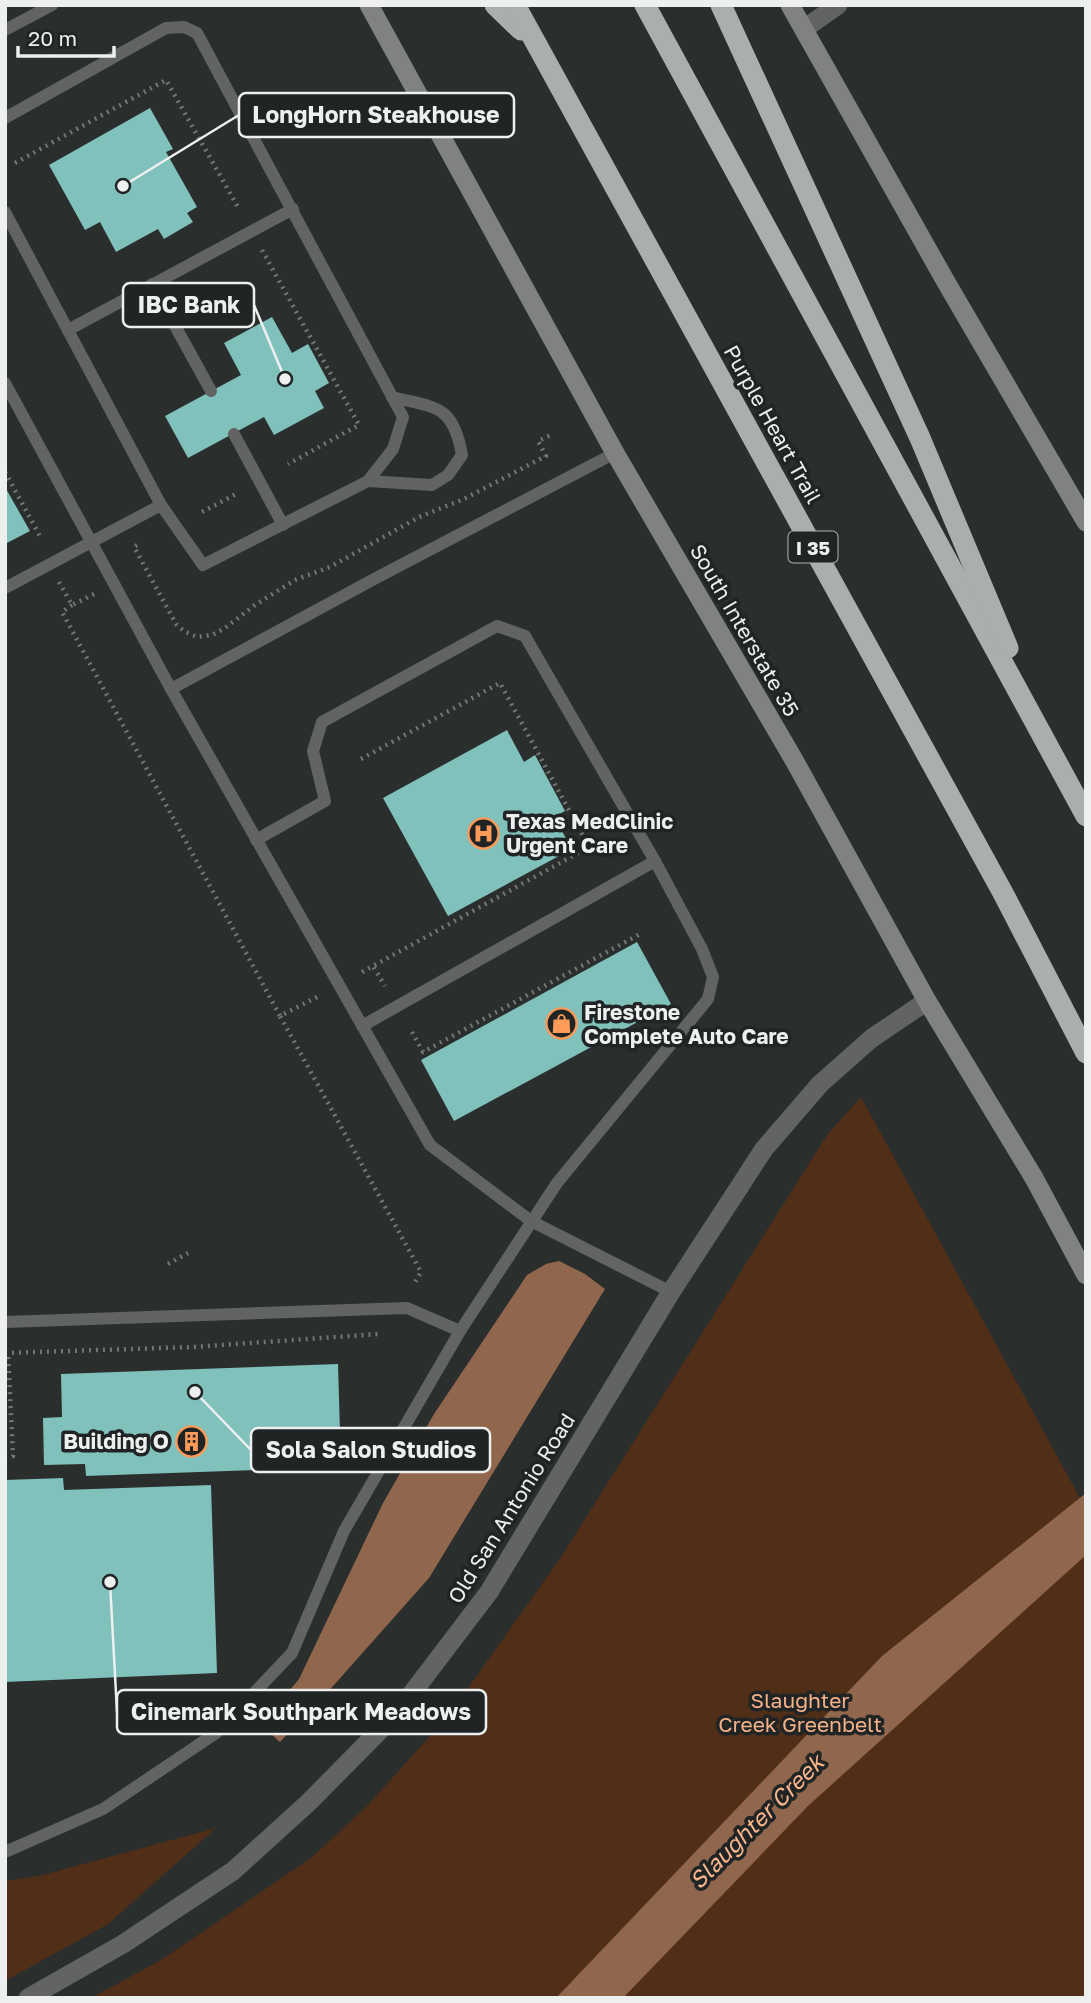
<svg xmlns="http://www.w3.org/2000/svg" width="1091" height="2003" font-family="'Golos Text',sans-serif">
<rect width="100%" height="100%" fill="#2a2e2d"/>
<g fill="#502e18">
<polygon points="861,1097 1086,1509 1086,1998 91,1998 161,1960 311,1858 367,1806 449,1715 561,1557 827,1135"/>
<polygon points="216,1828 108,1924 5,1981 5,1881 39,1876"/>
</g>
<g fill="#90664c">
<polygon points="559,1261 585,1274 605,1289 429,1578 334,1685 280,1742 261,1725 299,1679 383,1503 434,1414 527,1275 546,1264"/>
<polygon points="1086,1493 1086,1555 808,1806 623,1998 556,1998 882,1656"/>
</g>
<g fill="#80c1bc">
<polygon points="150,108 173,149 166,152 197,207 187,213 193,222 164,239 158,229 116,252 100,222 85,230 49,165"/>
<polygon points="272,317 292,353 308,344 329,383 315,391 324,408 274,435 264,417 188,458 165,416 241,375 224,343"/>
<polygon points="5,487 30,531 5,544"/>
<polygon points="507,730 524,762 535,755 565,811 554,817 572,849 448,916 383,798"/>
<polygon points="637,942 671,1004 454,1121 421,1060"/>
<polygon points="338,1364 341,1467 86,1476 85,1464 44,1465 43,1418 62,1417 61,1374"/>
<polygon points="63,1478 64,1490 211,1485 217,1673 5,1682 5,1480"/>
</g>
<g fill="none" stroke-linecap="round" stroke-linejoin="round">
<g stroke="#737675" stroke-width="4.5" stroke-dasharray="2 5" stroke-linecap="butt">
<polyline points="15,163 166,80 239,209"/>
<polyline points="262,250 359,425 288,464"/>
<polyline points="5,472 41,538"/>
<polyline points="202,512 236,494"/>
<polyline points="137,545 134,547 176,624 184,631 197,637 212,635 225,628 255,605 295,580 330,567 419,517 464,499 546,456 538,441 551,435"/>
<polyline points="59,582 72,605 94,594"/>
<polyline points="72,605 62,612 280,1016"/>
<polyline points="361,759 500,683 589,847 373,966"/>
<polyline points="362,972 373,966 385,986"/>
<polyline points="317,997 280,1016 421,1272 415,1282"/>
<polyline points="412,1032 423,1052 640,934"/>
<polyline points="168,1264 188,1253"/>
<polyline points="5,1353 193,1347 378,1334"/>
<polyline points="5,1457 13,1456 8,1353"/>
</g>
<g stroke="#626363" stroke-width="12">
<polyline points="5,30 52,5"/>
<polyline points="5,118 166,28 184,27 197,33 403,417 393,449 368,481 203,565 161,505 5,588"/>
<polyline points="5,212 161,505"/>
<polyline points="152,284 211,391"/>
<polyline points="68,330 293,209"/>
<polyline points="5,383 171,689 430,1145 531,1221 671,1292"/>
<polyline points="234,434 283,525"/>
<path d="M368 481 432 485 448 475 462 455C453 404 436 408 392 397"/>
<polyline points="171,689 376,578 615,453"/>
<polyline points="362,1026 655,861"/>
<polyline points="5,1322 407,1308 460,1331 557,1183 708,999 713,977 702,949 655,861 525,636 497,626 322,722 313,751 325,801 256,840"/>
<polyline points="5,1852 103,1809 216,1733 292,1653 344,1531 460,1331"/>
</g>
<polyline stroke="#626363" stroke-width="19" points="804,29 838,5"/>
<polyline stroke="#626363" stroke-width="19" points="28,1998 123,1944 233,1871 308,1803 397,1713 489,1592 671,1292 764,1149 820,1084 872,1038 927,1001"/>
<g stroke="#7f8281" stroke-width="19">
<polyline points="369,5 615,453 794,760 927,1001 1034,1178 1086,1275"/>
<polyline points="790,5 946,282 1086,522"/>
</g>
<g stroke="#aaaeae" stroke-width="21">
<polyline points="495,5 521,30"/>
<polyline points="515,5 1003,893 1086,1053"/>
<polyline points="645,5 1086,816"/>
<polyline points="721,5 920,438 1008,648"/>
</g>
</g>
<defs>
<symbol id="hospital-ring" viewBox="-11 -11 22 22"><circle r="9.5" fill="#202424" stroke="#fe9b59" stroke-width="1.5"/><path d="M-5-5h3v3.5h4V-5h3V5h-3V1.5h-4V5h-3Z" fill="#fe9b59"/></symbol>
<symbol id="shop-ring" viewBox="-11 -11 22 22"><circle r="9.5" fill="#202424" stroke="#fe9b59" stroke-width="1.5"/><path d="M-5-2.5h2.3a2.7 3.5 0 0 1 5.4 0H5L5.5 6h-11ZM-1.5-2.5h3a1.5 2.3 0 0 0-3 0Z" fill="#fe9b59"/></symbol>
<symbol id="building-ring" viewBox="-11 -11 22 22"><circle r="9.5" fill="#202424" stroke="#fe9b59" stroke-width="1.5"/><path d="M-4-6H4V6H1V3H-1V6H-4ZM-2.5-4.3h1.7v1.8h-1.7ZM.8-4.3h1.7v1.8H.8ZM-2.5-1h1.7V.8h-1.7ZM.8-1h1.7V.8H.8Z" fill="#fe9b59"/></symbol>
</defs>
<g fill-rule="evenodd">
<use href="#hospital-ring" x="466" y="816" width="35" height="35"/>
<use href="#shop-ring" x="544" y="1006" width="35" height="35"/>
<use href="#building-ring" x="174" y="1424" width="35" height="35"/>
</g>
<g text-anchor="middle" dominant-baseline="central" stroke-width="7" stroke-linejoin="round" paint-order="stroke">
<rect fill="#202424" stroke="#b0b3b2" stroke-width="2" x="788.5" y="531.5" width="49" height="31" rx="5"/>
<g font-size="19" font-weight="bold" fill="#edf0ef">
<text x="813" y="547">I 35</text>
</g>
<g font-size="21" fill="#edf0ef" stroke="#202424">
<text transform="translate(773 424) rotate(61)">Purple Heart Trail</text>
<text transform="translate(745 630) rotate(60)">South Interstate 35</text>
<text transform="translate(511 1508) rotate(-58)">Old San Antonio Road</text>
</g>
<g font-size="21" font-weight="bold" fill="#edf0ef" stroke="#202424" text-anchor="start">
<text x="506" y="821">Texas MedClinic<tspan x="506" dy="24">Urgent Care</tspan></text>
<text x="584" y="1012">Firestone<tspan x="584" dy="24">Complete Auto Care</tspan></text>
<text x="169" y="1441" text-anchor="end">Building O</text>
</g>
<g font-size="21" fill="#f5b288" stroke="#202424">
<text x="800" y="1700">Slaughter<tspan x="800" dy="24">Creek Greenbelt</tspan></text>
</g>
<g font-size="23" font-style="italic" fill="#f9b68c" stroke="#202424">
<text transform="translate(756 1821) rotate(-45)">Slaughter Creek</text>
</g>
</g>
<path fill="none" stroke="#edf0ef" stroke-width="2.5" d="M123 186L239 115M285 379L254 305M195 1392L251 1450M110 1582L117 1712"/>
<g fill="#edf0ef" stroke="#202424" stroke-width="2.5">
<circle cx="123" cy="186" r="7"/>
<circle cx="285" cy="379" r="7"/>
<circle cx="195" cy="1392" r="7"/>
<circle cx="110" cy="1582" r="7"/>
</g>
<g fill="#202424" stroke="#edf0ef" stroke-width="2.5">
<rect x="239" y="93" width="275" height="44" rx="7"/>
<rect x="123" y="283" width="131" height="44" rx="7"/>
<rect x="251" y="1428" width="239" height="44" rx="7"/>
<rect x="117" y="1690" width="369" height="44" rx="7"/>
</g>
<g font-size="23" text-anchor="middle" font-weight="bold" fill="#edf0ef">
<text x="376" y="123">LongHorn Steakhouse</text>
<text x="189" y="313">IBC Bank</text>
<text x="371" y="1458">Sola Salon Studios</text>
<text x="301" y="1720">Cinemark Southpark Meadows</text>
</g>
<rect width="1091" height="2003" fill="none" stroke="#edf0ef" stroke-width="14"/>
<path d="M18 46v10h96v-10" fill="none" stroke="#edf0ef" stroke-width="3.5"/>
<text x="28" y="46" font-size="21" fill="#edf0ef" stroke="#202424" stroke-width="5" paint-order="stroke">20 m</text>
</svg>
